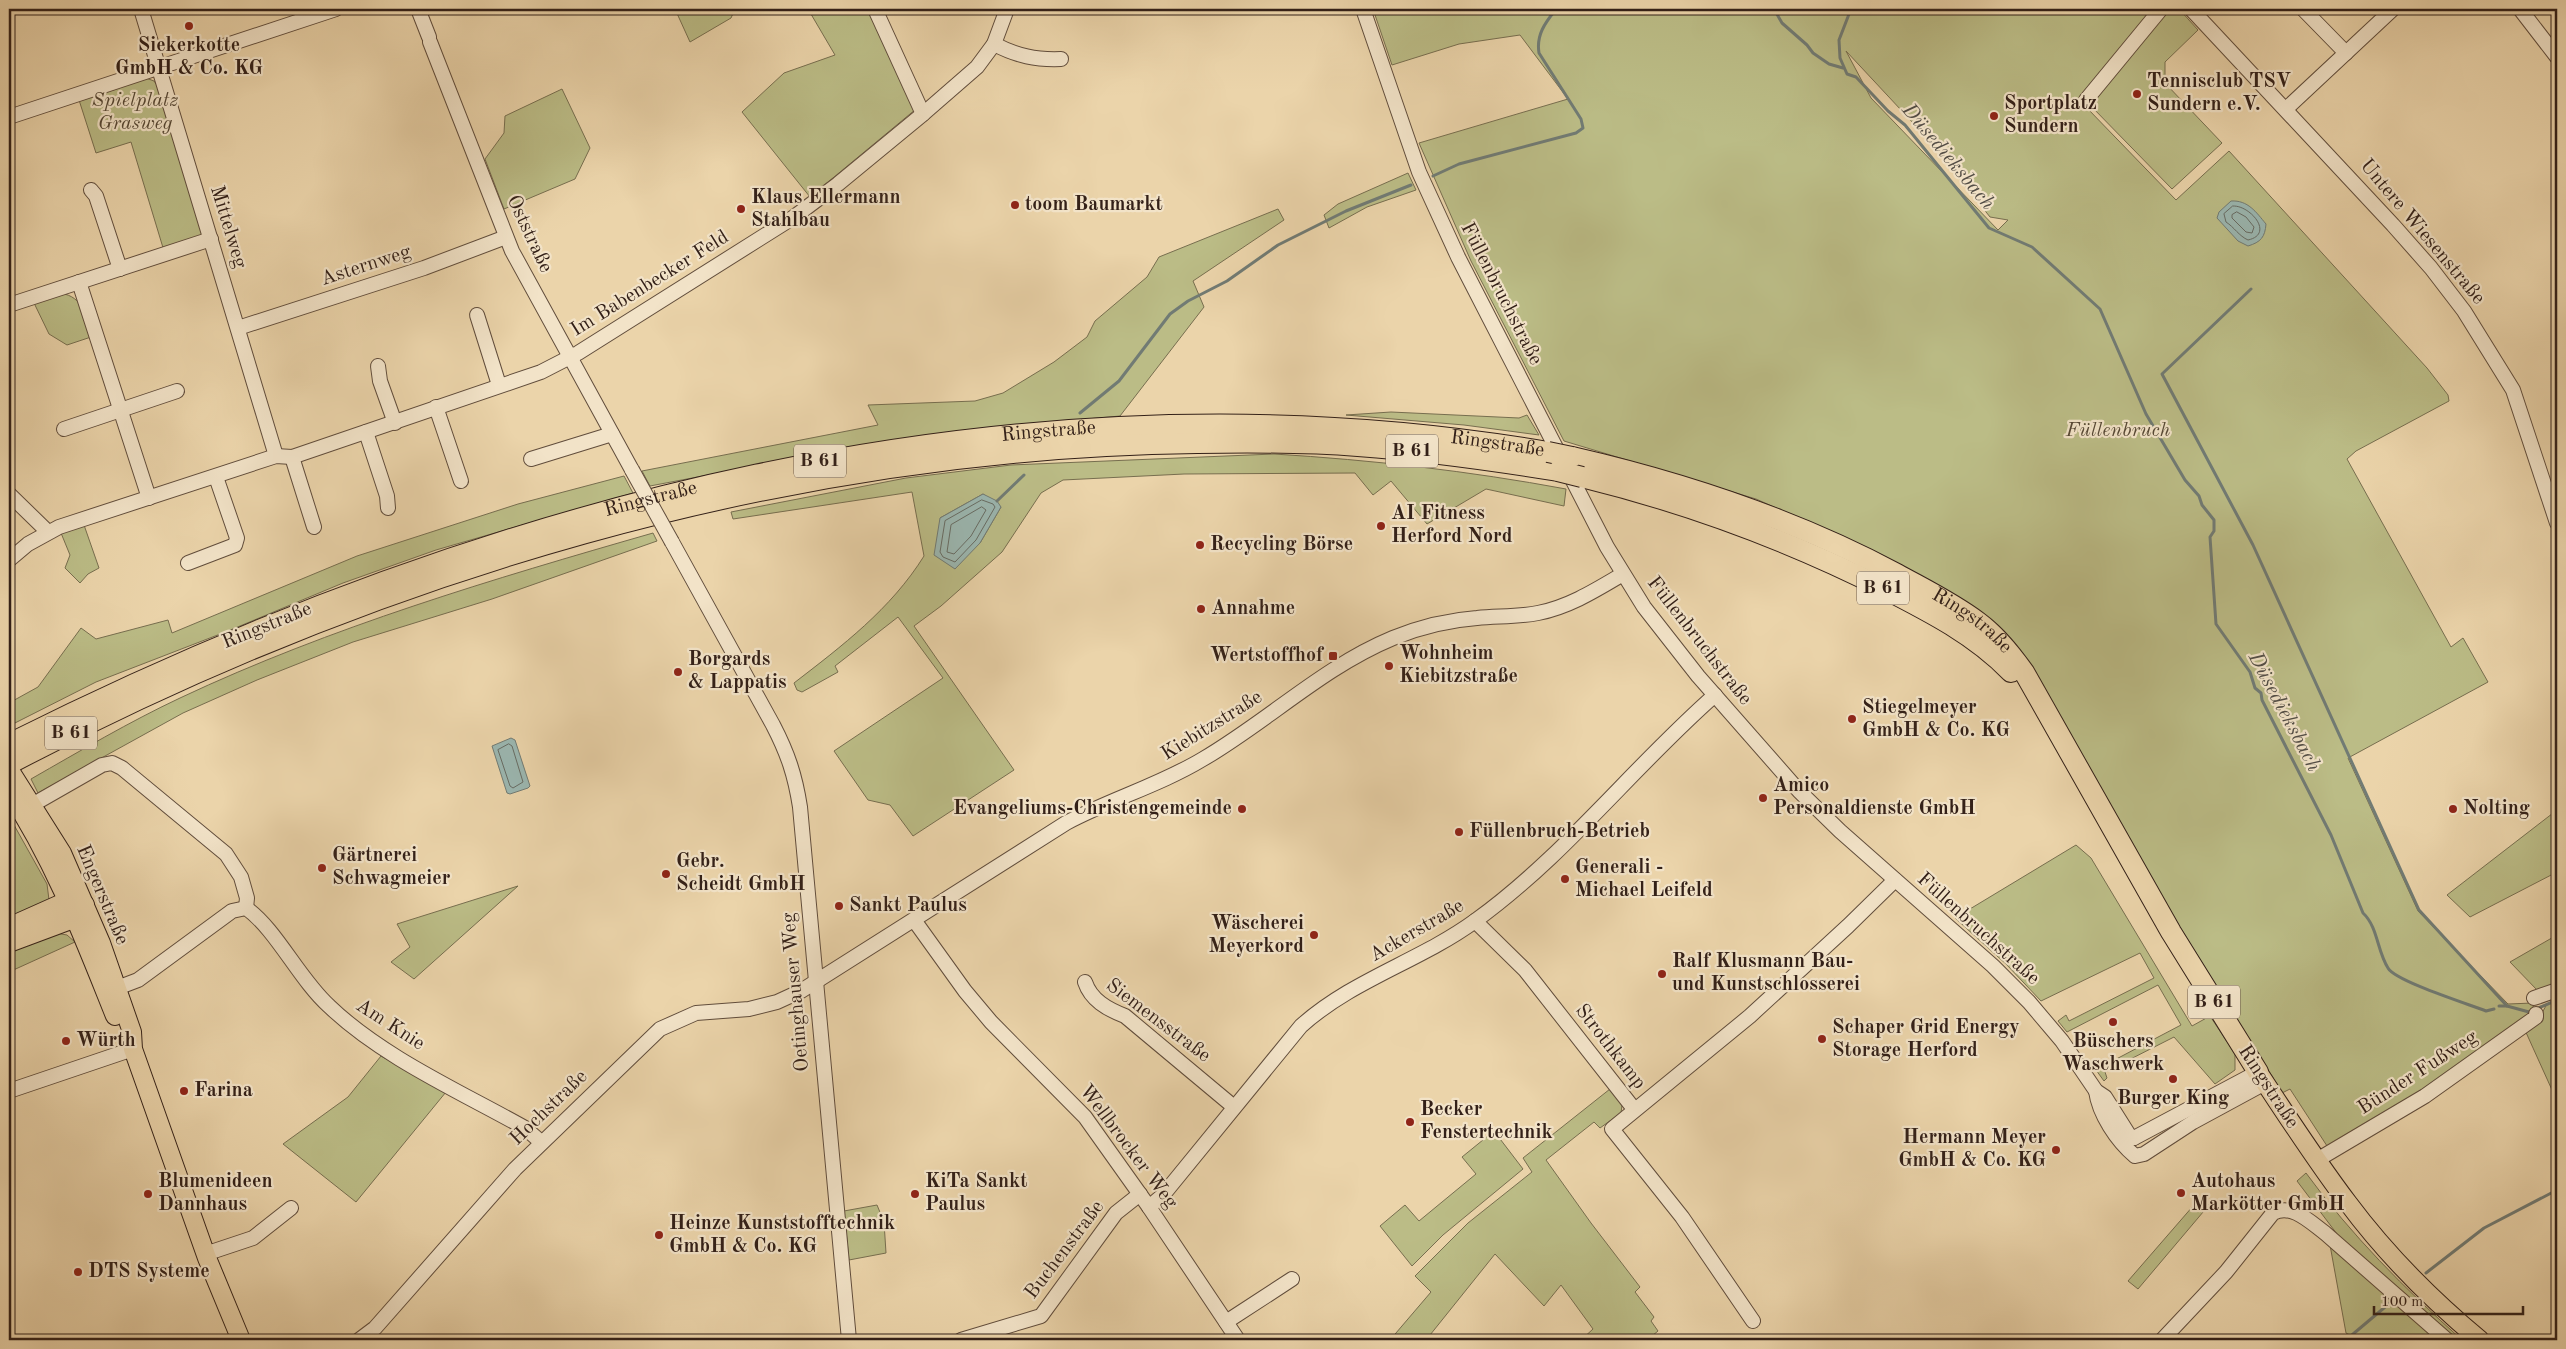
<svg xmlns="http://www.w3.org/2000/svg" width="2566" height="1349" font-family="'Old Standard TT',serif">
<rect width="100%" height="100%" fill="#ebd4aa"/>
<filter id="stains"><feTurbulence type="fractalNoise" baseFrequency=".004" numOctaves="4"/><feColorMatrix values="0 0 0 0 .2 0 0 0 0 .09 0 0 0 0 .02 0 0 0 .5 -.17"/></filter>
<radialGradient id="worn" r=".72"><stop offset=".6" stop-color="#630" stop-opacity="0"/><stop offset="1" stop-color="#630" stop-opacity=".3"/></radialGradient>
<g fill="#bbbc86" stroke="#776e4f" fill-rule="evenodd">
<polygon points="675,9 735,9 731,18 690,42"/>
<polygon points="808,9 870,9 916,109 810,197 742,112 784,73 835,55"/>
<path d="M1373 9H2179L2198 30 2165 62V83L2222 143 2172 189 2090 105 2087 108 2176 200 2229 151 2427 368 2448 395 2449 401 2356 451 2347 459 2451 647 2463 638 2488 682 2348 758 2418 911 2508 1004 2533 1003 2534 1016 2423 1093 2329 1149 2290 1089 2282 1093 2272 1076 2149 877 2044 693 1855 543 1756 499 1564 441 1471 261 1419 143 1568 99 1520 35 1459 44 1392 65ZM1846 51 1929 140 1990 217 2008 220 1998 230 1871 98Z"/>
<polygon points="146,78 154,81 159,88 204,238 164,251 131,142 96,153 79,100"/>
<polygon points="562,89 590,148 575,179 504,209 485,159 504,133 505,116"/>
<polygon points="1408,173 1416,190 1367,207 1329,228 1324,215 1338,204"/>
<polygon points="1278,209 1284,220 1193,281 1204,307 1120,416 998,427 887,441 650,486 642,471 878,425 868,405 975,401 1003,393 1054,362 1087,337 1095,321 1147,277 1159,257"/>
<path d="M60 293C85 297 84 316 91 337L67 345 49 334 34 303Z"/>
<polygon points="1391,412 1519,418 1527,415 1539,435 1464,425 1346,415"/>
<path d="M1274 454C1372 460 1469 471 1566 489L1564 506 1486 489 1427 524 1391 481 1373 495 1355 473 1184 474 1063 480 1041 493 1002 552 941 606 914 626 1014 770 913 836 890 805 868 800 834 751 943 678 898 617 835 666 838 672 802 692 797 690 794 683C842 646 891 609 924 556L912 492 733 519 731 512 906 478 1011 465ZM983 494 1001 507 980 543 940 518Z"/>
<polygon points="624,476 633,493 436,550 343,583 228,631 96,682 9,726 9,703 38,687 81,628 96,639 168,620 172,633 357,556 518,504"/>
<polygon points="84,525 99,568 88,574 80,583 65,568 70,555 61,533"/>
<path d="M653 533 657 541 492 599 353 642 257 680 183 713 38 793 31 779C80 751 129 722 180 698 331 627 493 579 653 533Z"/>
<polygon points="2557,810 2557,872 2470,917 2447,895"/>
<polygon points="9,816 47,884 49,900 9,919"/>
<polygon points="2076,845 2091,858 2192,1026 2210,1016 2235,1054 2235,1070 2215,1084 2174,1037 2105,1072 2107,1078 2104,1081 2096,1070 2099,1063 2103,1066 2181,1025 2158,985 2067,1032 2058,1021 2066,1015 2069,1021 2154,978 2140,953 2041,1001 2006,964 1955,918"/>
<polygon points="518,886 414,979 391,962 410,947 397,924"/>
<polygon points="56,933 67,935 75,942 9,972 9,953"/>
<polygon points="2557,935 2557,984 2538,991 2510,962"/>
<polygon points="2557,1000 2557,1101 2524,1028 2538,1020 2547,1004"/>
<polygon points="381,1056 446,1092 356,1202 283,1144 348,1097"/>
<polygon points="1610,1089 1622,1105 1621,1113 1600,1128 1594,1122 1546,1160 1591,1223 1640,1287 1635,1292 1654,1317 1651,1321 1658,1331 1647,1340 1581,1340 1593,1329 1561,1285 1544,1306 1495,1254 1426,1340 1390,1340 1431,1292 1415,1276 1468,1223 1532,1172 1523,1158"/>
<polygon points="1494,1131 1523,1169 1443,1235 1412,1266 1380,1226 1405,1205 1419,1221 1476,1174 1462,1157"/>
<path d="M2306 1173C2351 1235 2405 1289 2462 1340H2452L2340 1238 2297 1181Z"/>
<polygon points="2200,1198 2209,1205 2138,1289 2128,1281"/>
<polygon points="877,1205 884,1222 886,1253 849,1260 844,1211"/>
<polygon points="2330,1245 2438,1340 2359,1340 2346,1333"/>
</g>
<g fill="#9bb7b1" stroke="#717b74">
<path d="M2231 201C2248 200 2256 212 2266 224 2265 237 2261 242 2248 246L2238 241 2217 218 2219 212Z"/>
<polygon points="983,494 997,501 1001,507 980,543 955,569 934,555 940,518"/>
<polygon points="511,738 515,740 530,786 528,788 510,794 507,793 492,746"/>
</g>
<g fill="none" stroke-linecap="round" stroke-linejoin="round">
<g stroke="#676c64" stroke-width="1">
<path d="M2233 206C2250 205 2275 234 2248 240 2239 236 2234 227 2226 222L2224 214Z"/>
<polygon points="2237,212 2246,217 2254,227 2252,233 2246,232 2232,218 2232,215"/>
<polygon points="982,500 993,504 995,507 976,540 955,562 943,557 940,552 945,521"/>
<polygon points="982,507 986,510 971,536 954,554 947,552 951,525"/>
<polygon points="509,744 512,746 523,782 513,788 510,786 498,750"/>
</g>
<g stroke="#717b74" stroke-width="3">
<polyline points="1774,9 1782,23 1807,45 1813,53 1829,64 1843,68"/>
<path d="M1851 9 1839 40 1840 58 1847 74 1856 77 1888 111 1905 125 1989 228 2032 247 2100 309 2146 414 2185 480 2199 496 2202 505 2214 520V531L2210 537 2216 624 2250 672 2255 688 2261 693 2262 700 2331 835 2363 913C2378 927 2377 951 2388 968 2395 981 2468 1004 2486 1011L2494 1009"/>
<path d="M1433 176 1459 164 1576 133 1583 128 1581 119 1539 53C1536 35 1545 23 1556 9"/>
<polyline points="2251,289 2162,374 2253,545 2419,910 2507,1006"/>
<polyline points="1080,413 1119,381 1170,314 1188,301 1227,281 1278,245 1346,211 1411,185"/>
<polyline points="997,501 1024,475"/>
<polyline points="2499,1006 2507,1006 2529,1012 2557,1000"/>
<polyline points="2426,1273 2484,1228 2557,1190"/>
<polyline points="2346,1340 2391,1302"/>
</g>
<defs>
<g id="minor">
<polyline points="141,9 276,456"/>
<polyline points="418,9 429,37"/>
<polyline points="875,9 923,114"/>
<polyline points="1363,9 1419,172 1458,257 1607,547 1644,607 1698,676 1799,791 1840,831 1993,966 2029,1002 2062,1041 2096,1091 2105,1097 2129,1135 2134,1138"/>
<polyline points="2191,9 2393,225 2431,268 2464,311 2513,390 2557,523"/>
<polyline points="2303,9 2346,53"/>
<polyline points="2520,9 2557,57"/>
<polyline points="430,42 512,251 632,470"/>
<path d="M994 44C1017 56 1036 60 1061 59"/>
<polyline points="2086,100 2161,9"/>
<polyline points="2286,109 2393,9"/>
<polyline points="9,117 336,9"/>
<polyline points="91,190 96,196 120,269"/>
<polyline points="79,282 149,498"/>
<polyline points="9,305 211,239"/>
<polyline points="477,315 499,385"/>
<polyline points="238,328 424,268 506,237"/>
<polyline points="378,366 380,381 395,423"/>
<polyline points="436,407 461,481"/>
<polyline points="64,429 177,391"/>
<polyline points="366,432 387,496 388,508"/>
<polyline points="292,457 314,527"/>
<polyline points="531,459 612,434"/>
<polyline points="9,494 47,531"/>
<path d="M672 542 773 725C788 754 795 775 800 807L849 1340"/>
<polyline points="9,560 28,544 59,527 276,456 292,457 541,372 578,353 794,217 838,184 923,114 977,67 994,44 1007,9"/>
<polyline points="188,563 235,545 237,538 216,477"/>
<polyline points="32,805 102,765 112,763 122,768 226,854 241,877 247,898 246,908"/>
<polyline points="914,920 965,991 991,1022 1085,1117 1149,1207 1238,1340"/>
<polyline points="1475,921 1525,970 1634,1109"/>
<path d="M1085 982C1091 1000 1107 1009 1125 1016L1234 1107"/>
<path d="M117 988 138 980 232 911 246 908C276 929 299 979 329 1006 382 1057 461 1092 525 1128L541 1142"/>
<polyline points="2534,998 2557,990"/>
<polyline points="9,1091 133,1049"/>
<path d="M2096 1091C2099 1114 2117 1141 2135 1156L2144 1154 2193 1122 2265 1083"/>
<polyline points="2134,1138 2258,1072"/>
<polyline points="2317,1160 2425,1096 2536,1017 2536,1014"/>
<path d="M1149 1207 1163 1195 1301 1026C1352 980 1420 961 1475 921 1565 856 1632 768 1715 695"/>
<polyline points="205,1254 253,1238 291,1208"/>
<polyline points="1753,1321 1682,1217 1612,1129 1750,1016 1848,926 1895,880"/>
<polyline points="1226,1322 1292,1279"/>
<path d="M359 1340 375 1328 515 1169 660 1029 696 1013 749 1009 777 1002 801 991 1066 823C1111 799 1160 785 1203 759 1268 721 1323 667 1393 638 1420 627 1449 620 1477 618 1498 616 1517 617 1538 613 1569 607 1596 590 1623 574"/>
<polyline points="961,1340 1041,1316 1116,1213 1140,1194"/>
<path d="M2162 1340 2226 1272 2273 1213C2292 1203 2310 1222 2325 1233L2447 1340"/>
</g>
<g id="major">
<polyline points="9,769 62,853 101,943 132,1032 133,1049 207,1258 241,1340"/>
<path d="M9 792C55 862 84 939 115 1016"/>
<path d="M2258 1072C2287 1116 2316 1161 2348 1203 2386 1254 2432 1300 2480 1340"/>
</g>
<g id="highway">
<path id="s1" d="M1572 457C1685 483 1794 519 1897 574 1924 589 1953 603 1978 622 1997 636 2011 654 2024 672L2171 932 2258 1072"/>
<path d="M1582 477C1688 503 1788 540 1885 589 1930 612 1975 635 2011 672"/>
<path id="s2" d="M9 744C484 506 1015 361 1548 452"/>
<path d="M9 764C373 572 783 448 1197 443 1250 442 1304 442 1358 446 1425 451 1491 460 1558 471"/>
<polyline points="9,928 74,899 84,905 81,914 76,917 9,942"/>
</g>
</defs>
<use href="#minor" stroke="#614d3c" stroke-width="16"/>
<use href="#major" stroke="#332018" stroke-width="20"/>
<use href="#highway" stroke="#332018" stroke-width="22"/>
<use href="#minor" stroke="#f2e3c8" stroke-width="14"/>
<use href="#major" stroke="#ebd4aa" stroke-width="18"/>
<use href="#highway" stroke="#ebd4aa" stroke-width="20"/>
<defs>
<polyline id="minor-bridge" points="632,470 672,542"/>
<g id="highway-bridge">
<polyline points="1548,452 1572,457"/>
<polyline points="1558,471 1582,477"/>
</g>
</defs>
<use href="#minor-bridge" stroke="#614d3c" stroke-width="16" stroke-linecap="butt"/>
<use href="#highway-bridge" stroke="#332018" stroke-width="22" stroke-linecap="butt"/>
<use href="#minor-bridge" stroke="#f2e3c8" stroke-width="14"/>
<use href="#highway-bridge" stroke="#ebd4aa" stroke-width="20"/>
</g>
<g fill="#8f2418" stroke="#f2e3c8" stroke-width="2">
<circle cx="189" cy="26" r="5"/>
<circle cx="2137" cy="94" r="5"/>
<circle cx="1994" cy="116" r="5"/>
<circle cx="1015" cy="205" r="5"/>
<circle cx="741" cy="209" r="5"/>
<circle cx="1381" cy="526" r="5"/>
<circle cx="1200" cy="545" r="5"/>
<circle cx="1201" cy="609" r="5"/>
<rect x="1328" y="651" width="10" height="10" rx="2.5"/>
<circle cx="1389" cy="666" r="5"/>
<circle cx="678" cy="672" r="5"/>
<circle cx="1852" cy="719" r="5"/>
<circle cx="1763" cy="798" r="5"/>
<circle cx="1242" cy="809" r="5"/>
<circle cx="2453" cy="809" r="5"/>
<circle cx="1459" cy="832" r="5"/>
<circle cx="322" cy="868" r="5"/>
<circle cx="666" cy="874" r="5"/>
<circle cx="1565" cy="879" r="5"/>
<circle cx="839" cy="906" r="5"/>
<circle cx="1314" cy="935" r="5"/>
<circle cx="1662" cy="974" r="5"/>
<circle cx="2113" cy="1022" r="5"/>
<circle cx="1822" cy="1039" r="5"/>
<circle cx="66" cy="1041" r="5"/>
<circle cx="2173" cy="1079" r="5"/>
<circle cx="184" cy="1091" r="5"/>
<circle cx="1410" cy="1122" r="5"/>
<circle cx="2056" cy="1150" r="5"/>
<circle cx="2181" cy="1193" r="5"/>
<circle cx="148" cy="1194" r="5"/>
<circle cx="915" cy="1194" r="5"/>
<circle cx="659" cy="1235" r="5"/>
<circle cx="78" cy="1272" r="5"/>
</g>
<g text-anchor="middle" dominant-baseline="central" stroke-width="4.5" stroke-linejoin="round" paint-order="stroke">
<g fill="#f2e3c8" stroke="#6c5a4d" stroke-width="1">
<rect x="1386" y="434.5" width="52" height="33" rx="4"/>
<rect x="794" y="444.5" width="52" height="33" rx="4"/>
<rect x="1857" y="571.5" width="52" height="33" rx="4"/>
<rect x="45" y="716.5" width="52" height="33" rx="4"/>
<rect x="2188" y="985.5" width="52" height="33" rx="4"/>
</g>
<g font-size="19" font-weight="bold" fill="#332018">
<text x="1412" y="451">B 61</text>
<text x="820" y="461">B 61</text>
<text x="1883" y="588">B 61</text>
<text x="71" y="733">B 61</text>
<text x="2214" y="1002">B 61</text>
</g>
<g font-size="20" font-weight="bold" fill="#332018" stroke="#f2e3c8" text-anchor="start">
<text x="189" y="46" text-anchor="middle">Siekerkotte<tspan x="189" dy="23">GmbH &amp; Co. KG</tspan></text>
<text x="2147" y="82">Tennisclub TSV<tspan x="2147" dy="23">Sundern e.V.</tspan></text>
<text x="2004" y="104">Sportplatz<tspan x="2004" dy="23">Sundern</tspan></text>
<text x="751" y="198">Klaus Ellermann<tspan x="751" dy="23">Stahlbau</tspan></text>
<text x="1025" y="205">toom Baumarkt</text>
<text x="1391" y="514">AI Fitness<tspan x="1391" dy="23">Herford Nord</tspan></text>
<text x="1210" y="545">Recycling Börse</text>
<text x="1211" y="609">Annahme</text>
<text x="1399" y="654">Wohnheim<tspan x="1399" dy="23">Kiebitzstraße</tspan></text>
<text x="1323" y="656" text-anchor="end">Wertstoffhof</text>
<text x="688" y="660">Borgards<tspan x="688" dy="23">&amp; Lappatis</tspan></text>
<text x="1862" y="708">Stiegelmeyer<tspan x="1862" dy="23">GmbH &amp; Co. KG</tspan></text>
<text x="1773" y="786">Amico<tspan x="1773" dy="23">Personaldienste GmbH</tspan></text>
<text x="1232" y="809" text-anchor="end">Evangeliums-Christengemeinde</text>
<text x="2463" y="809">Nolting</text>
<text x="1469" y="832">Füllenbruch-Betrieb</text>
<text x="332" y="856">Gärtnerei<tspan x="332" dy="23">Schwagmeier</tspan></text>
<text x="676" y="862">Gebr.<tspan x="676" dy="23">Scheidt GmbH</tspan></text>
<text x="1575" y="868">Generali -<tspan x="1575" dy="23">Michael Leifeld</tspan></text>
<text x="849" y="906">Sankt Paulus</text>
<text x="1304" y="924" text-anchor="end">Wäscherei<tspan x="1304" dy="23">Meyerkord</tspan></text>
<text x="1672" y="962">Ralf Klusmann Bau-<tspan x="1672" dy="23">und Kunstschlosserei</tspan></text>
<text x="1832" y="1028">Schaper Grid Energy<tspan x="1832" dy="23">Storage Herford</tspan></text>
<text x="76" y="1041">Würth</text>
<text x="2113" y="1042" text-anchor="middle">Büschers<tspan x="2113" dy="23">Waschwerk</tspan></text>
<text x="194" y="1091">Farina</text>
<text x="2173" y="1099" text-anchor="middle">Burger King</text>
<text x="1420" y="1110">Becker<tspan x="1420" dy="23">Fenstertechnik</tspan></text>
<text x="2046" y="1138" text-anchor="end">Hermann Meyer<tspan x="2046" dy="23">GmbH &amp; Co. KG</tspan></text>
<text x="158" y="1182">Blumenideen<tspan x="158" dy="23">Dannhaus</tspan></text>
<text x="925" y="1182">KiTa Sankt<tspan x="925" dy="23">Paulus</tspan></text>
<text x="2191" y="1182">Autohaus<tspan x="2191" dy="23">Markötter GmbH</tspan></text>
<text x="669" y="1224">Heinze Kunststofftechnik<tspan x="669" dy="23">GmbH &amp; Co. KG</tspan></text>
<text x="88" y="1272">DTS Systeme</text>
</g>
<g font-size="20" font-style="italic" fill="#554734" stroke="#f2e3c8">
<text x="135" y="101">Spielplatz<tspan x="135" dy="23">Grasweg</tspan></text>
<text x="2118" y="431">Füllenbruch</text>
</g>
<g font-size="20" fill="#332018" stroke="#f2e3c8">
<text transform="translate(228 227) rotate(73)">Mittelweg</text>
<text transform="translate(2422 232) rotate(50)">Untere Wiesenstraße</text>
<text transform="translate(529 234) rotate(65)">Oststraße</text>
<text transform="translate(366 266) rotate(-18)">Asternweg</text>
<text transform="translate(650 284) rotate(-32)">Im Babenbecker Feld</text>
<text transform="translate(1501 294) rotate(63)">Füllenbruchstraße</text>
<text stroke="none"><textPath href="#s2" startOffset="1092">Ringstraße</textPath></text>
<text stroke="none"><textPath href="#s2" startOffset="1542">Ringstraße</textPath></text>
<text stroke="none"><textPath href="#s2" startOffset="688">Ringstraße</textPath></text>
<text stroke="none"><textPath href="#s1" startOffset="435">Ringstraße</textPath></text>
<text transform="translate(267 626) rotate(-22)">Ringstraße</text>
<text transform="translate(1699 641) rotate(52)">Füllenbruchstraße</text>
<text transform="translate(1212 726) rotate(-32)">Kiebitzstraße</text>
<text transform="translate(102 895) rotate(67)">Engerstraße</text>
<text transform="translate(1978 929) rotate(42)">Füllenbruchstraße</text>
<text transform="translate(1417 931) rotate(-30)">Ackerstraße</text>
<text transform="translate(796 992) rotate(-95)">Oetinghauser Weg</text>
<text transform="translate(1158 1021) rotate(37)">Siemensstraße</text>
<text transform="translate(390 1025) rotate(33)">Am Knie</text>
<text transform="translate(1610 1047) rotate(52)">Strothkamp</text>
<text transform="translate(2418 1073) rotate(-33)">Bünder Fußweg</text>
<text transform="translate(2268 1087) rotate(57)">Ringstraße</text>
<text transform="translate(549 1108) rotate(-44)">Hochstraße</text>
<text transform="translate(1128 1147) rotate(53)">Wellbrocker Weg</text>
<text transform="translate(1065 1250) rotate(-53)">Buchenstraße</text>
</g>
<g font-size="21" font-style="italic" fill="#524d46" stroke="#f2e3c8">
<text transform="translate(1948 157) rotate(50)">Düsedieksbach</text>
<text transform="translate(2284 712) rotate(62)">Düsedieksbach</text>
</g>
</g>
<rect width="2566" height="1349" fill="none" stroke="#ebd4aa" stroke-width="30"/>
<rect x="10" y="10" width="2546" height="1329" fill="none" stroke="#332018" stroke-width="2.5"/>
<rect x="15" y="15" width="2536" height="1319" fill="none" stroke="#332018"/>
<path d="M2374 1306v8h149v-8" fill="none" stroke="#332018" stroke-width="2.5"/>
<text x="2381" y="1306" font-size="15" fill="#332018" stroke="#f2e3c8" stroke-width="4" paint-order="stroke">100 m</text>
<rect width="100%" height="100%" filter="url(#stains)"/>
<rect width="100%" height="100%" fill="url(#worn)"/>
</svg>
